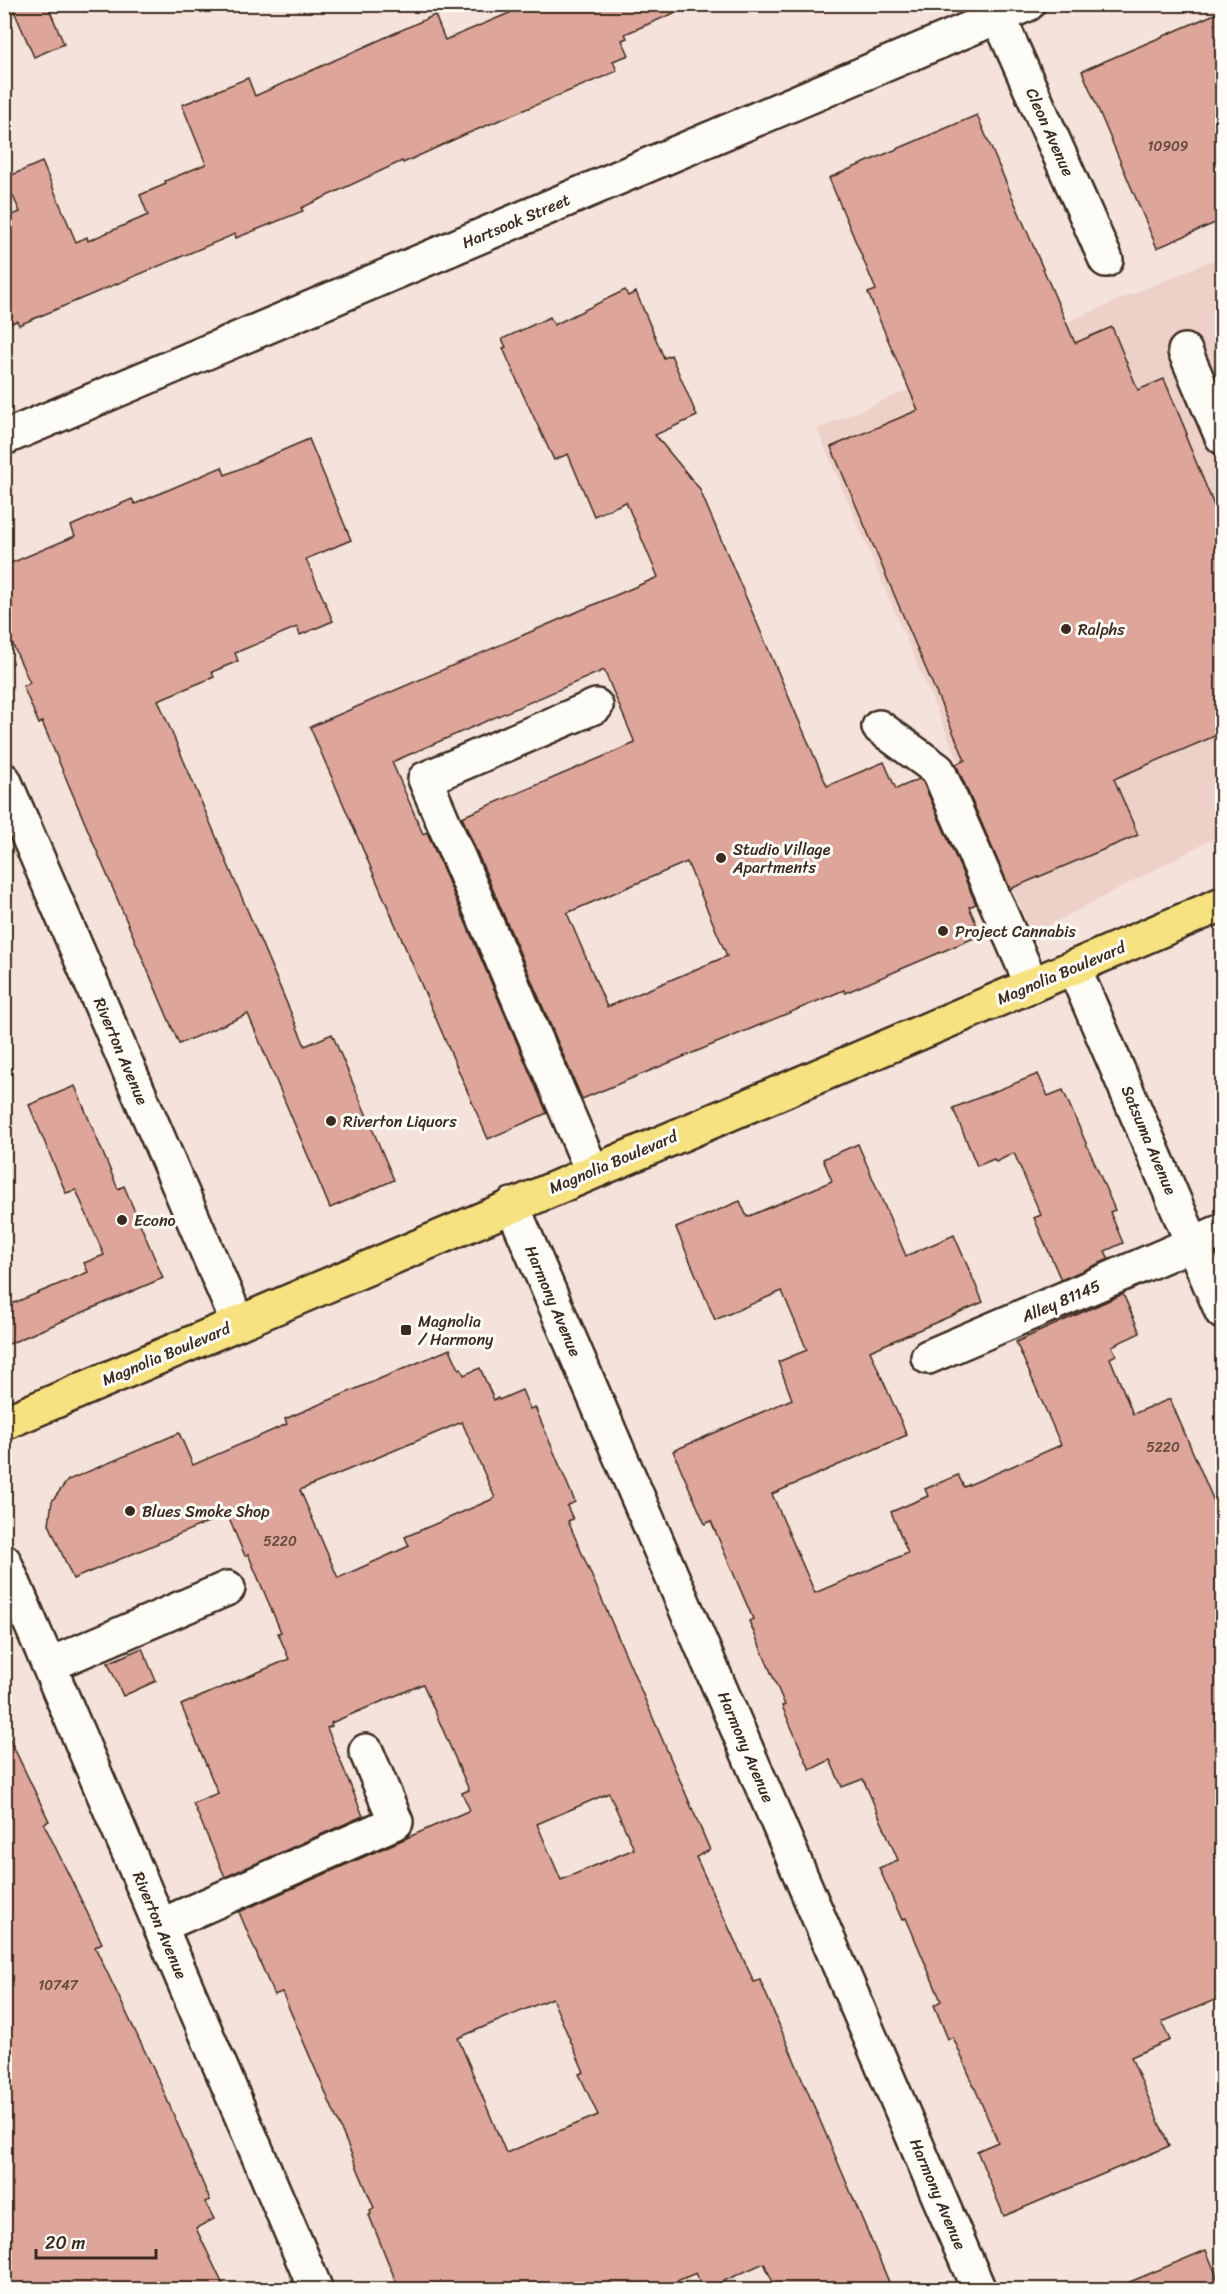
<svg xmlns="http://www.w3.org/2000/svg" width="1227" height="2294" font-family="Sriracha,sans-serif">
<rect width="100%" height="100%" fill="#f4e2db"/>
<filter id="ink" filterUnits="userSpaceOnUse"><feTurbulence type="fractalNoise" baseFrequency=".0167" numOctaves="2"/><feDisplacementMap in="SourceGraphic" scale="12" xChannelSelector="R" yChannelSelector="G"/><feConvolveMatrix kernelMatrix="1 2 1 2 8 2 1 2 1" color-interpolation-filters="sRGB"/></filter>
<g filter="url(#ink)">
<polygon fill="#edd0c8" points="1222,256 1222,834 1032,934 817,429"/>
<g fill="#dea59b" stroke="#3b2a1e" stroke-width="1.5" fill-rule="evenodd">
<polygon points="11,4 47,4 64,44 34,57"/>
<polygon points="531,4 693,5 625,34 627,38 622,40 629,55 613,61 617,71 464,135 403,163 402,161 301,208 303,211 236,238 235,234 19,325 17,321 4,326 4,218 20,212 5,178 42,162 76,242 87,237 88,241 148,215 140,195 166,184 165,181 206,164 182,105 248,78 255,96 435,15 445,40"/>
<polygon points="1222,11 1222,220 1157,248 1082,71"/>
<polygon points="977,115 1075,343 1112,327 1138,390 1164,379 1187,434 1185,435 1222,525 1222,733 1114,779 1138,835 1010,889 956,764 965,760 831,447 918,410 868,293 876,290 829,178"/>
<path d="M625 290 628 296 636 292 664 358 671 355 697 416 655 435 699 488 827 786 884 762 896 789 919 779 923 782 976 904 969 907 981 935 845 993 844 990 582 1099 462 817 635 743 604 670 392 762 423 834 427 832 547 1113 488 1139 310 727 658 577 626 502 594 516 568 454 554 460 522 392 503 348 506 347 502 339 550 317 554 325ZM687 862 727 956 607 1007 567 913Z"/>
<polygon points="309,439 351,540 306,559 333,621 300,635 297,627 235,653 238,661 212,672 214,677 158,700 305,1046 332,1034 394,1180 330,1208 248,1014 179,1044 42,722 39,724 23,686 30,683 4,625 4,566 75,536 71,526 132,499 135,504 222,467 225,475"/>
<polygon points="1038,1074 1048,1096 1063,1090 1115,1210 1110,1212 1123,1243 1105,1251 1109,1259 1061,1280 1034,1218 1041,1215 1014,1153 996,1162 994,1159 977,1166 953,1108"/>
<polygon points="75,1086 118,1189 124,1186 163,1278 4,1346 4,1307 88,1272 84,1263 104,1255 76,1190 66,1193 29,1105"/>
<polygon points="858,1144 906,1256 954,1235 983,1302 870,1351 907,1435 772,1494 815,1593 908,1553 891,1512 928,1496 925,1489 958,1475 964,1487 1061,1445 1016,1342 1123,1294 1140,1333 1112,1346 1116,1355 1110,1358 1133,1414 1170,1399 1222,1520 1222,1997 1162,2022 1170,2040 1131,2057 1169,2146 1004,2216 977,2151 998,2142 953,2037 948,2039 934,2005 941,2001 906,1918 902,1920 879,1868 898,1860 863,1779 842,1787 830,1760 810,1770 782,1706 785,1705 749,1621 753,1619 711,1521 705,1524 673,1451 792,1399 778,1362 807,1350 782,1291 715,1320 676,1228 740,1201 747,1217 832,1181 823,1159"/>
<path d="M450 1349 459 1369 461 1368 464 1375 480 1368 494 1400 498 1398 499 1400 522 1390 530 1409 535 1407 575 1502 567 1506 573 1519 568 1521 710 1850 696 1857 754 1982 760 1980 892 2289H776L764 2263 706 2289H703L696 2273 658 2289H399L369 2215 371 2214 370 2210 374 2208 333 2110 282 1992 274 1995 239 1912 470 1810 462 1793 469 1790 423 1684 331 1723 332 1726 327 1728 363 1816 225 1877 193 1803 218 1793 181 1705 289 1659 278 1633 281 1632 248 1554 245 1556 227 1514 73 1579 49 1524 52 1501 68 1480 179 1433 193 1465 287 1424 285 1419ZM462 1422 495 1498 405 1537 409 1546 338 1578 300 1490ZM609 1793 634 1849 561 1880 537 1824ZM552 1998 584 2072 579 2074 598 2115 506 2153 458 2038Z"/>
<polygon points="142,1648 156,1681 123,1696 108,1663"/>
<polygon points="4,1727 49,1821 44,1824 102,1943 95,1947 160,2083 210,2200 205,2202 214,2219 196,2228 225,2289 4,2289"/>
<polygon points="1206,2250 1222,2289 1113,2289"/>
</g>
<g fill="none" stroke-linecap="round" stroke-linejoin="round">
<defs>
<g id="minor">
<polyline points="993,4 1106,260"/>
<polyline points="1185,351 1222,437"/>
<polyline points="4,438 1028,4"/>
<polyline points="879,727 938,770 1032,985"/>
<polyline points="4,780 238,1323"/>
<polyline points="1074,968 1222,1312"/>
<polyline points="592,1171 425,779 596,706"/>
<polyline points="512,1205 979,2290"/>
<polyline points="928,1357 1222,1231"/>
<polyline points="4,1561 316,2290"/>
<polyline points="49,1665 228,1588"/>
<polyline points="160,1926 396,1822 366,1751"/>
</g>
<polyline id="major" points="4,1423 1222,904"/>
</defs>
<use href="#minor" stroke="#3b2a1e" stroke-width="38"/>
<use href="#major" stroke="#3b2a1e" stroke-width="38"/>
<use href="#minor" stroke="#fdfcf7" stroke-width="33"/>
<use href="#major" stroke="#f7e281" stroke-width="33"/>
</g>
</g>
<g fill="#3b2a1e" stroke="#fdfcf7" stroke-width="2">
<circle cx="1066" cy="629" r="6"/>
<circle cx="721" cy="858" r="6"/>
<circle cx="943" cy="931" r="6"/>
<circle cx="331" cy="1121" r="6"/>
<circle cx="122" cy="1220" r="6"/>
<rect x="400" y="1324" width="12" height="12" rx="3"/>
<circle cx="130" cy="1511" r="6"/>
</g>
<g text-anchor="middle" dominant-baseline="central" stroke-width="6" stroke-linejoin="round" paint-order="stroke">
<g font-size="14" fill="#64493d">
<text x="1168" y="146">10909</text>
<text x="1163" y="1447">5220</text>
<text x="280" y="1541">5220</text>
<text x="58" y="1985">10747</text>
</g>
<g font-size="16" fill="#3b2a1e" stroke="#fdfcf7">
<text transform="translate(1050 132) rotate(66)">Cleon Avenue</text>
<text transform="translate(516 221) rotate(-23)">Hartsook Street</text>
<text transform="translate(1061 973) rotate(-23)">Magnolia Boulevard</text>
<text transform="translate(121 1051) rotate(67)">Riverton Avenue</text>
<text transform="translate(1149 1140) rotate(67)">Satsuma Avenue</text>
<text transform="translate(613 1162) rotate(-23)">Magnolia Boulevard</text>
<text transform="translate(553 1301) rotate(67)">Harmony Avenue</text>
<text transform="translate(1061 1301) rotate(-23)">Alley 81145</text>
<text transform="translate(166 1354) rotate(-23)">Magnolia Boulevard</text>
<text transform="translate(746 1747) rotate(67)">Harmony Avenue</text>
<text transform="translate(160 1925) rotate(67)">Riverton Avenue</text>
<text transform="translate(938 2194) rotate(67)">Harmony Avenue</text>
</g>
<g font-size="16" fill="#3b2a1e" stroke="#fdfcf7" text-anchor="start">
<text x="1078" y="629">Ralphs</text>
<text x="733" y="849">Studio Village<tspan x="733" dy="18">Apartments</tspan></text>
<text x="955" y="931">Project Cannabis</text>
<text x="343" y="1121">Riverton Liquors</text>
<text x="134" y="1220">Econo</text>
<text x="418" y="1321">Magnolia<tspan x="418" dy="18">/ Harmony</tspan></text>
<text x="142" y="1511">Blues Smoke Shop</text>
</g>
</g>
<rect width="1227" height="2294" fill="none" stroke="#fdfcf7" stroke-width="24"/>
<rect x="12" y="12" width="1203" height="2270" fill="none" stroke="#3b2a1e" stroke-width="2" filter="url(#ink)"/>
<path d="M36 2249v9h120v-9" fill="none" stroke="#3b2a1e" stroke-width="3"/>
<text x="45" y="2249" font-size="18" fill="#3b2a1e" stroke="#fdfcf7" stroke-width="4.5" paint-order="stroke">20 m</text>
</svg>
